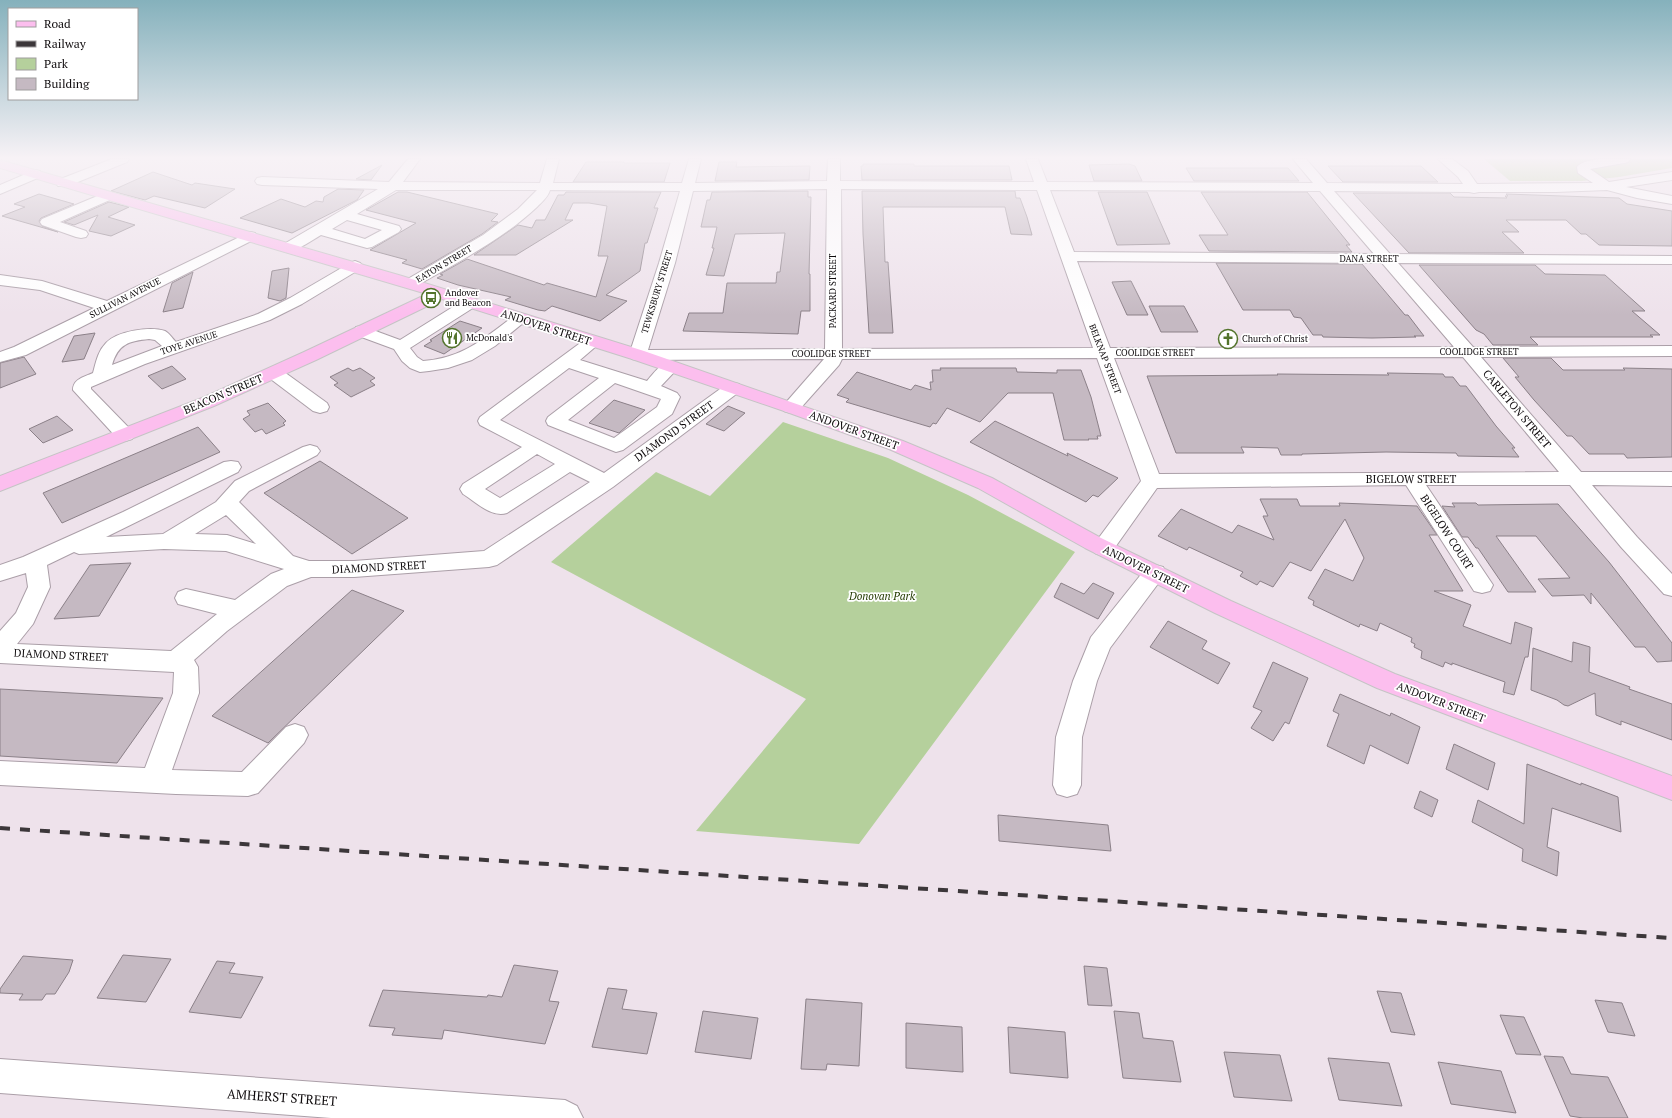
<svg xmlns="http://www.w3.org/2000/svg" width="1672" height="1118" font-family="'PT Serif',serif">
<rect width="100%" height="100%" fill="#eee2eb"/>
<g fill="#b5d09c">
<polygon points="1484,159 1672,159 1672,168 1619,177 1582,181 1510,181"/>
<polygon points="783,422 888,458 968,495 1075,552 859,844 696,831 806,699 551,562 656,472 710,496"/>
</g>
<g fill="#c5b9c2" stroke="#8b8088">
<polygon points="586,162 624,162 624,163 670,163 664,182 573,182"/>
<polygon points="719,162 737,162 736,167 810,166 809,180 715,181"/>
<polygon points="863,164 914,164 914,166 1009,166 1012,180 862,180 861,166 863,166"/>
<polygon points="1129,164 1135,166 1142,181 1094,181 1089,165"/>
<polygon points="382,165 371,180 356,179"/>
<polygon points="1328,166 1421,166 1438,182 1343,182"/>
<polygon points="1186,168 1288,168 1299,181 1194,181"/>
<polygon points="153,172 192,185 195,183 235,189 205,208 154,196 145,200 111,191"/>
<polygon points="338,189 364,190 357,200 292,233 240,218 281,199 305,207 316,201 323,202 324,197"/>
<polygon points="808,191 808,197 811,197 809,274 810,274 810,311 801,311 798,334 683,331 689,313 723,313 727,283 776,283 777,272 780,272 785,233 735,234 724,276 706,275 714,248 712,248 717,227 701,227 707,200 710,200 712,192"/>
<polygon points="862,191 1015,191 1016,198 1020,198 1027,217 1032,235 1011,234 1005,207 883,207 885,262 888,262 893,333 869,333 863,234"/>
<polygon points="398,192 407,192 498,214 491,221 498,222 482,234 422,269 402,263 407,260 370,250 416,223 366,210"/>
<polygon points="566,192 661,192 654,208 658,208 647,243 645,243 640,271 606,295 627,301 600,321 552,306 545,311 538,310 505,300 511,297 458,285 437,278 443,275 440,274 467,259 544,285 547,283 596,297 608,256 598,256 607,206 589,203 573,203 565,220 573,220 516,255 474,255 518,225 532,228 536,220 545,220 558,195 564,195"/>
<polygon points="1098,192 1147,192 1170,244 1117,245"/>
<polygon points="1201,192 1307,192 1350,245 1346,245 1352,252 1209,251 1199,235 1228,235"/>
<polygon points="1353,193 1450,193 1454,197 1507,198 1505,196 1508,196 1506,194 1619,198 1627,204 1672,211 1672,246 1599,245 1586,234 1581,234 1566,220 1506,220 1519,232 1502,232 1524,253 1409,253"/>
<polygon points="39,194 74,204 41,218 39,221 42,226 58,232 2,216 25,207 14,204"/>
<polygon points="109,202 129,207 108,217 135,225 111,236 89,231 98,215 74,225 64,222"/>
<polygon points="1216,263 1362,264 1405,315 1408,315 1424,336 1414,336 1416,337 1372,338 1323,337 1322,335 1313,335 1301,318 1294,317 1290,310 1243,310"/>
<polygon points="1419,265 1535,265 1545,274 1605,275 1645,311 1632,311 1660,335 1650,335 1653,337 1530,337 1538,345 1493,345 1484,334 1476,330"/>
<polygon points="289,268 286,298 280,301 268,298 272,271"/>
<polygon points="193,272 183,308 163,312 172,283"/>
<polygon points="1131,281 1148,315 1127,315 1112,282"/>
<polygon points="1149,306 1184,306 1198,332 1161,332"/>
<polygon points="460,321 482,328 444,354 424,346 432,341 430,340"/>
<polygon points="95,333 84,359 62,362 74,336"/>
<polygon points="24,357 36,374 0,388 0,363"/>
<polygon points="1503,358 1551,358 1563,370 1625,370 1623,368 1672,369 1672,457 1627,458 1624,454 1589,454 1572,436 1567,436 1534,400 1515,377 1519,377"/>
<polygon points="172,366 186,379 162,389 148,376"/>
<polygon points="348,368 353,371 360,368 375,378 370,381 375,385 351,397 334,385 338,383 330,377"/>
<polygon points="940,368 1016,368 1017,372 1057,373 1057,370 1081,370 1091,397 1101,436 1097,436 1098,439 1088,439 1089,440 1064,440 1053,393 1008,393 980,422 947,408 936,424 933,423 930,427 846,402 849,399 837,395 857,372 911,390 915,385 931,390 930,382 933,382 932,370 941,370"/>
<polygon points="1387,373 1443,374 1445,377 1453,377 1460,386 1466,386 1496,426 1515,448 1512,448 1519,457 1458,456 1456,453 1386,452 1302,454 1302,455 1281,455 1278,448 1241,447 1244,453 1176,453 1147,376 1278,375 1277,374 1389,375"/>
<polygon points="614,400 645,410 619,433 589,423"/>
<polygon points="268,403 286,421 283,423 285,425 266,434 262,429 255,432 243,419 250,415 247,411"/>
<polygon points="728,406 745,413 724,431 706,424"/>
<polygon points="57,416 73,430 43,443 29,429"/>
<polygon points="995,421 1068,456 1067,453 1118,478 1098,497 1093,495 1086,502 970,442"/>
<polygon points="198,427 220,452 62,523 43,493"/>
<polygon points="320,461 408,518 352,554 264,493"/>
<polygon points="1260,499 1297,499 1300,506 1340,506 1339,503 1417,506 1437,535 1429,535 1463,591 1434,591 1471,605 1463,626 1511,644 1515,622 1532,628 1528,657 1525,657 1514,695 1503,692 1505,682 1452,663 1452,665 1445,662 1443,667 1421,658 1422,651 1414,647 1415,644 1411,642 1412,638 1380,623 1377,631 1360,624 1359,627 1313,605 1314,601 1308,598 1325,569 1353,581 1364,558 1345,519 1311,571 1290,562 1273,587 1260,581 1257,585 1240,576 1243,572 1189,547 1187,550 1158,536 1181,509 1232,533 1238,525 1274,540 1263,516 1268,516"/>
<polygon points="1452,503 1476,503 1478,505 1558,504 1609,562 1672,643 1672,661 1657,662 1645,647 1635,647 1591,593 1591,604 1584,595 1552,596 1538,579 1570,578 1536,536 1496,536 1536,592 1508,592 1478,548 1476,548 1468,537 1462,537 1442,506 1455,507"/>
<polygon points="131,563 99,616 54,619 90,565"/>
<polygon points="1061,583 1084,594 1093,583 1114,593 1098,619 1054,597"/>
<polygon points="352,590 404,611 268,743 212,716"/>
<polygon points="1168,621 1207,641 1202,649 1230,663 1218,684 1150,647"/>
<polygon points="1573,642 1590,647 1589,672 1630,687 1629,689 1672,704 1672,740 1621,721 1621,725 1596,715 1595,693 1568,706 1564,705 1557,700 1531,690 1533,648 1572,662"/>
<polygon points="1273,662 1308,678 1289,724 1285,722 1273,741 1251,728 1262,711 1253,707"/>
<polygon points="0,689 163,698 117,763 0,756"/>
<polygon points="1340,694 1390,716 1391,713 1420,727 1408,764 1370,745 1364,764 1327,746 1339,714 1333,711"/>
<polygon points="1454,744 1495,763 1488,790 1446,769"/>
<polygon points="1527,764 1581,785 1581,783 1618,797 1621,832 1552,808 1547,847 1559,852 1557,876 1522,861 1523,849 1472,822 1478,800 1524,824"/>
<polygon points="1420,791 1438,800 1432,817 1414,808"/>
<polygon points="998,815 1108,825 1111,851 999,841"/>
<polygon points="123,955 171,959 146,1002 97,998"/>
<polygon points="23,956 73,960 69,972 55,994 46,994 42,1000 19,1000 23,994 0,993 0,989"/>
<polygon points="217,961 235,963 229,973 263,977 241,1018 189,1012"/>
<polygon points="514,965 558,971 549,1001 559,1002 545,1044 444,1030 442,1039 392,1035 395,1028 369,1026 383,990 487,997 488,995 502,997"/>
<polygon points="1084,966 1107,968 1112,1006 1088,1005"/>
<polygon points="608,988 627,990 622,1009 657,1013 647,1054 592,1047"/>
<polygon points="1377,991 1401,993 1415,1035 1391,1032"/>
<polygon points="806,999 862,1003 859,1066 827,1064 826,1070 801,1069"/>
<polygon points="1595,1000 1622,1003 1635,1036 1608,1032"/>
<polygon points="703,1011 758,1018 751,1059 695,1052"/>
<polygon points="1114,1011 1139,1013 1143,1038 1173,1041 1181,1082 1123,1078"/>
<polygon points="1500,1015 1524,1017 1541,1055 1516,1054"/>
<polygon points="906,1023 962,1027 963,1072 906,1068"/>
<polygon points="1008,1027 1065,1032 1068,1078 1010,1073"/>
<polygon points="1224,1052 1280,1055 1292,1101 1234,1097"/>
<polygon points="1544,1056 1563,1057 1571,1074 1608,1077 1628,1118 1583,1118 1570,1116"/>
<polygon points="1328,1058 1389,1063 1402,1106 1339,1100"/>
<polygon points="1438,1062 1501,1071 1516,1113 1451,1104"/>
</g>
<g fill="none" stroke-linecap="round" stroke-linejoin="round">
<defs>
<g id="minor">
<polygon points="112,159 129,159 127,162 68,186 58,186 56,183 58,180"/>
<path d="M408 159H420L403 182 540 183 547 159H559L553 183H682L689 159H701L695 183 827 181 828 159H840V181L1034 182 1026 159H1038L1047 182 1313 183 1293 159H1306L1327 183 1463 184 1458 177 1438 159H1452L1468 171 1477 184 1593 183 1578 173 1577 167C1584 157 1618 158 1630 159L1628 162 1624 163 1590 169 1609 182 1672 172V180L1626 187 1672 196V204L1637 198 1607 190 1556 192H1479L1474 193 1469 192 1334 191 1390 254 1672 256V264L1398 263 1473 347 1672 346V356L1481 357 1581 472H1672V486L1592 485 1637 537 1672 574V596L1664 594 1621 547 1570 485H1426L1493 585 1490 591 1482 593 1474 591 1406 485 1157 488 1111 553 1103 556 1095 553 1092 548 1095 543 1141 481 1097 358 842 359 839 365 798 411 791 413 784 411 782 407 824 359 638 360 632 359 629 355 659 263 680 191 550 190C548 197 542 202 537 207 502 240 458 262 416 286L411 288 406 286 403 283 406 280 483 235 518 209 537 190H396L357 214 399 226 401 229 399 232 372 247 367 248 321 235C310 241 296 253 284 250L282 247 284 244 378 189 262 185 257 184 255 181 257 178 262 177 389 182ZM827 189 825 349 648 350 675 263 693 191ZM841 189 1037 190 1093 348 842 349ZM1050 190 1320 191 1374 254 1074 252ZM347 220 382 230 365 239 332 229ZM1077 261 1382 263 1454 347 1110 348ZM1463 357 1559 472 1159 474 1114 358Z"/>
<polygon points="35,170 40,171 41,174 40,177 0,194 0,185"/>
<polygon points="107,192 112,193 114,196 112,199 60,222 86,231 88,234 86,237 81,238 76,237 42,225 40,222 42,219"/>
<polygon points="250,232 255,233 257,236 255,239 26,355 0,362 0,352 14,347 94,308 40,290 0,285 0,275 42,281 107,301"/>
<path d="M355 261 360 263 363 266 360 269 302 304 270 320 145 364 91 387V389L132 431 135 435 132 439 125 441 118 439 73 390C73 379 84 377 93 373 96 362 98 351 106 343 117 331 150 326 165 331 169 333 172 338 176 342L258 314 290 298 350 263ZM149 339 155 340 162 346 112 365C118 344 129 341 149 339Z"/>
<path d="M470 298 476 300 478 303 476 306 410 348 417 357 423 361C463 358 483 339 514 316L520 314 526 316 528 319 495 346 472 360 448 368 429 371 420 372 410 368 402 361 394 349 356 335 354 331 356 327 362 326 400 340 464 300Z"/>
<path d="M593 337 599 338 601 342 580 360 647 381C655 372 662 360 676 363L679 367 661 386 677 393 680 397 672 414 623 450 616 452 548 425 546 421 548 417 599 378 569 368 500 420 604 473 727 384 733 383 739 384 742 388 739 392 613 487 497 565 489 567 354 577H311L287 586 227 631 194 660 198 667 199 693 172 770 242 772 286 727 295 724 304 727 308 735 304 743 258 793 248 796 176 794 0 785V761L145 768 173 693 174 672 0 663V631L16 613 28 587 26 573 0 581V565L23 557 123 512 224 462 231 461 238 462 241 467 238 472 106 537 163 534 216 502 235 481 303 447 310 445 317 447 320 451 317 455 249 491 239 502 293 556 309 561H354L484 551 590 482 570 472 507 513C491 518 476 502 463 494L460 489 463 484 522 447 480 425 478 421 480 417 587 338ZM615 383 661 399 657 407 614 438 568 420ZM537 454 555 464 500 498 485 489ZM226 515 256 544 227 535 195 534ZM164 549 226 551 284 569 271 574 235 600 186 589 178 592 175 598 178 604 217 614 171 651 17 644 33 624 50 587 47 565 74 552 79 554Z"/>
<polygon points="274,368 280,369 327,403 329,407 327,411 320,413 313,411 268,377 265,373 268,369"/>
<polygon points="1155,565 1163,567 1166,573 1110,648 1097,681 1082,737 1081,785 1077,794 1067,797 1057,794 1053,785 1056,737 1073,681 1091,637 1147,567"/>
<polygon points="0,1059 565,1100 577,1106 583,1118 331,1118 0,1093"/>
</g>
<polygon id="major" points="0,160 402,276 644,351 903,441 992,478 1101,538 1231,601 1395,674 1672,776 1672,800 1377,688 1215,613 1085,548 978,488 889,449 784,411 632,359 442,299 316,360 214,406 0,491 0,476 202,398 304,352 427,294 0,168"/>
</defs>
<use href="#minor" stroke="#ab9fa8" stroke-width="2"/>
<use href="#major" stroke="#c5c4c5" stroke-width="2"/>
<use href="#minor" fill="#fff" fill-rule="evenodd"/>
<use href="#major" fill="#fcbeee" fill-rule="evenodd"/>
<polyline stroke="#3c373a" stroke-width="4" stroke-dasharray="10 10" stroke-linecap="butt" points="0,828 1672,938"/>
</g>
<linearGradient id="sky" x2="0" y2="1"><stop stop-color="#85b1bc"/><stop offset="0.5" stop-color="#f7f2f6"/><stop offset="1" stop-color="#f7f2f6" stop-opacity="0"/></linearGradient>
<rect width="1672" height="315" fill="url(#sky)"/>
<defs>
<symbol id="bus-ring" viewBox="-11 -11 22 22"><circle r="9.5" fill="#fff" stroke="#53742c" stroke-width="1.5"/><path d="M-5-6H5V4H4V6H2V4H-2V6H-4V4H-5ZM-3.5-4V0h7V-4ZM-3.5 1.2v1.5H-2V1.2ZM2 1.2v1.5H3.5V1.2Z" fill="#53742c"/></symbol>
<symbol id="restaurant-ring" viewBox="-11 -11 22 22"><circle r="9.5" fill="#fff" stroke="#53742c" stroke-width="1.5"/><path d="M-5-6h1v4h1v-4h1v4h1v-4h1v5L-1.5 .5V6h-2V.5L-5-1ZM5-6V6H3V1.5H1.5Q1.5-4 5-6Z" fill="#53742c"/></symbol>
<symbol id="church-ring" viewBox="-11 -11 22 22"><circle r="9.5" fill="#fff" stroke="#53742c" stroke-width="1.5"/><path d="M-1.2-6h2.4v3.5h3.3v2.4h-3.3V6h-2.4V-.1h-3.3v-2.4h3.3Z" fill="#53742c"/></symbol>
</defs>
<g fill-rule="evenodd">
<use href="#bus-ring" x="420" y="287" width="22" height="22"/>
<use href="#restaurant-ring" x="441" y="327" width="22" height="22"/>
<use href="#church-ring" x="1217" y="328" width="22" height="22"/>
</g>
<g text-anchor="middle" dominant-baseline="central" stroke-width="3.5" stroke-linejoin="round" paint-order="stroke">
<g font-size="9" fill="#0f0b0d" stroke="#fff">
<text x="1369" y="259">DANA STREET</text>
<text transform="translate(444 264) rotate(-31)">EATON STREET</text>
<text transform="translate(833 291) rotate(-90)">PACKARD STREET</text>
<text transform="translate(657 292) rotate(-73)">TEWKSBURY STREET</text>
<text transform="translate(125 298) rotate(-27)">SULLIVAN AVENUE</text>
<text transform="translate(189 343) rotate(-18)">TOYE AVENUE</text>
<text x="1479" y="352">COOLIDGE STREET</text>
<text x="1155" y="353">COOLIDGE STREET</text>
<text x="831" y="354">COOLIDGE STREET</text>
<text transform="translate(1105 359) rotate(69)">BELKNAP STREET</text>
</g>
<g font-size="9" fill="#0f0b0d" stroke="#fff" text-anchor="start">
<text x="445" y="293">Andover<tspan x="445" dy="10">and Beacon</tspan></text>
<text x="466" y="338">McDonald's</text>
<text x="1242" y="339">Church of Christ</text>
</g>
<g font-size="11" fill="#0f0b0d" stroke="#fff">
<text transform="translate(546 327) rotate(18)">ANDOVER STREET</text>
<text transform="translate(223 394) rotate(-23)">BEACON STREET</text>
<text transform="translate(1517 409) rotate(50)">CARLETON STREET</text>
<text transform="translate(854 430) rotate(20)">ANDOVER STREET</text>
<text transform="translate(674 431) rotate(-36)">DIAMOND STREET</text>
<text x="1411" y="479">BIGELOW STREET</text>
<text transform="translate(1447 532) rotate(57)">BIGELOW COURT</text>
<text transform="translate(379 567) rotate(-3)">DIAMOND STREET</text>
<text transform="translate(1146 569) rotate(26)">ANDOVER STREET</text>
<text transform="translate(61 655) rotate(3)">DIAMOND STREET</text>
<text transform="translate(1441 702) rotate(21)">ANDOVER STREET</text>
</g>
<g font-size="11" font-style="italic" fill="#233a01" stroke="#fff">
<text x="882" y="596">Donovan Park</text>
</g>
<g font-size="13" fill="#0f0b0d" stroke="#fff">
<text transform="translate(282 1097) rotate(4)">AMHERST STREET</text>
</g>
</g>
<rect x="8" y="8" width="130" height="92" fill="#ffffff" stroke="#9f9d9e"/>
<rect x="16" y="21" width="20" height="6" fill="#fcbeee" stroke="#9f9d9e"/>
<text x="44" y="28" font-size="12" fill="#0f0b0d">Road</text>
<rect x="16" y="41" width="20" height="6" fill="#3c373a" stroke="#9f9d9e"/>
<text x="44" y="48" font-size="12" fill="#0f0b0d">Railway</text>
<rect x="16" y="58" width="20" height="12" fill="#b5d09c" stroke="#9f9d9e"/>
<text x="44" y="68" font-size="12" fill="#0f0b0d">Park</text>
<rect x="16" y="78" width="20" height="12" fill="#c5b9c2" stroke="#9f9d9e"/>
<text x="44" y="88" font-size="12" fill="#0f0b0d">Building</text>
</svg>
